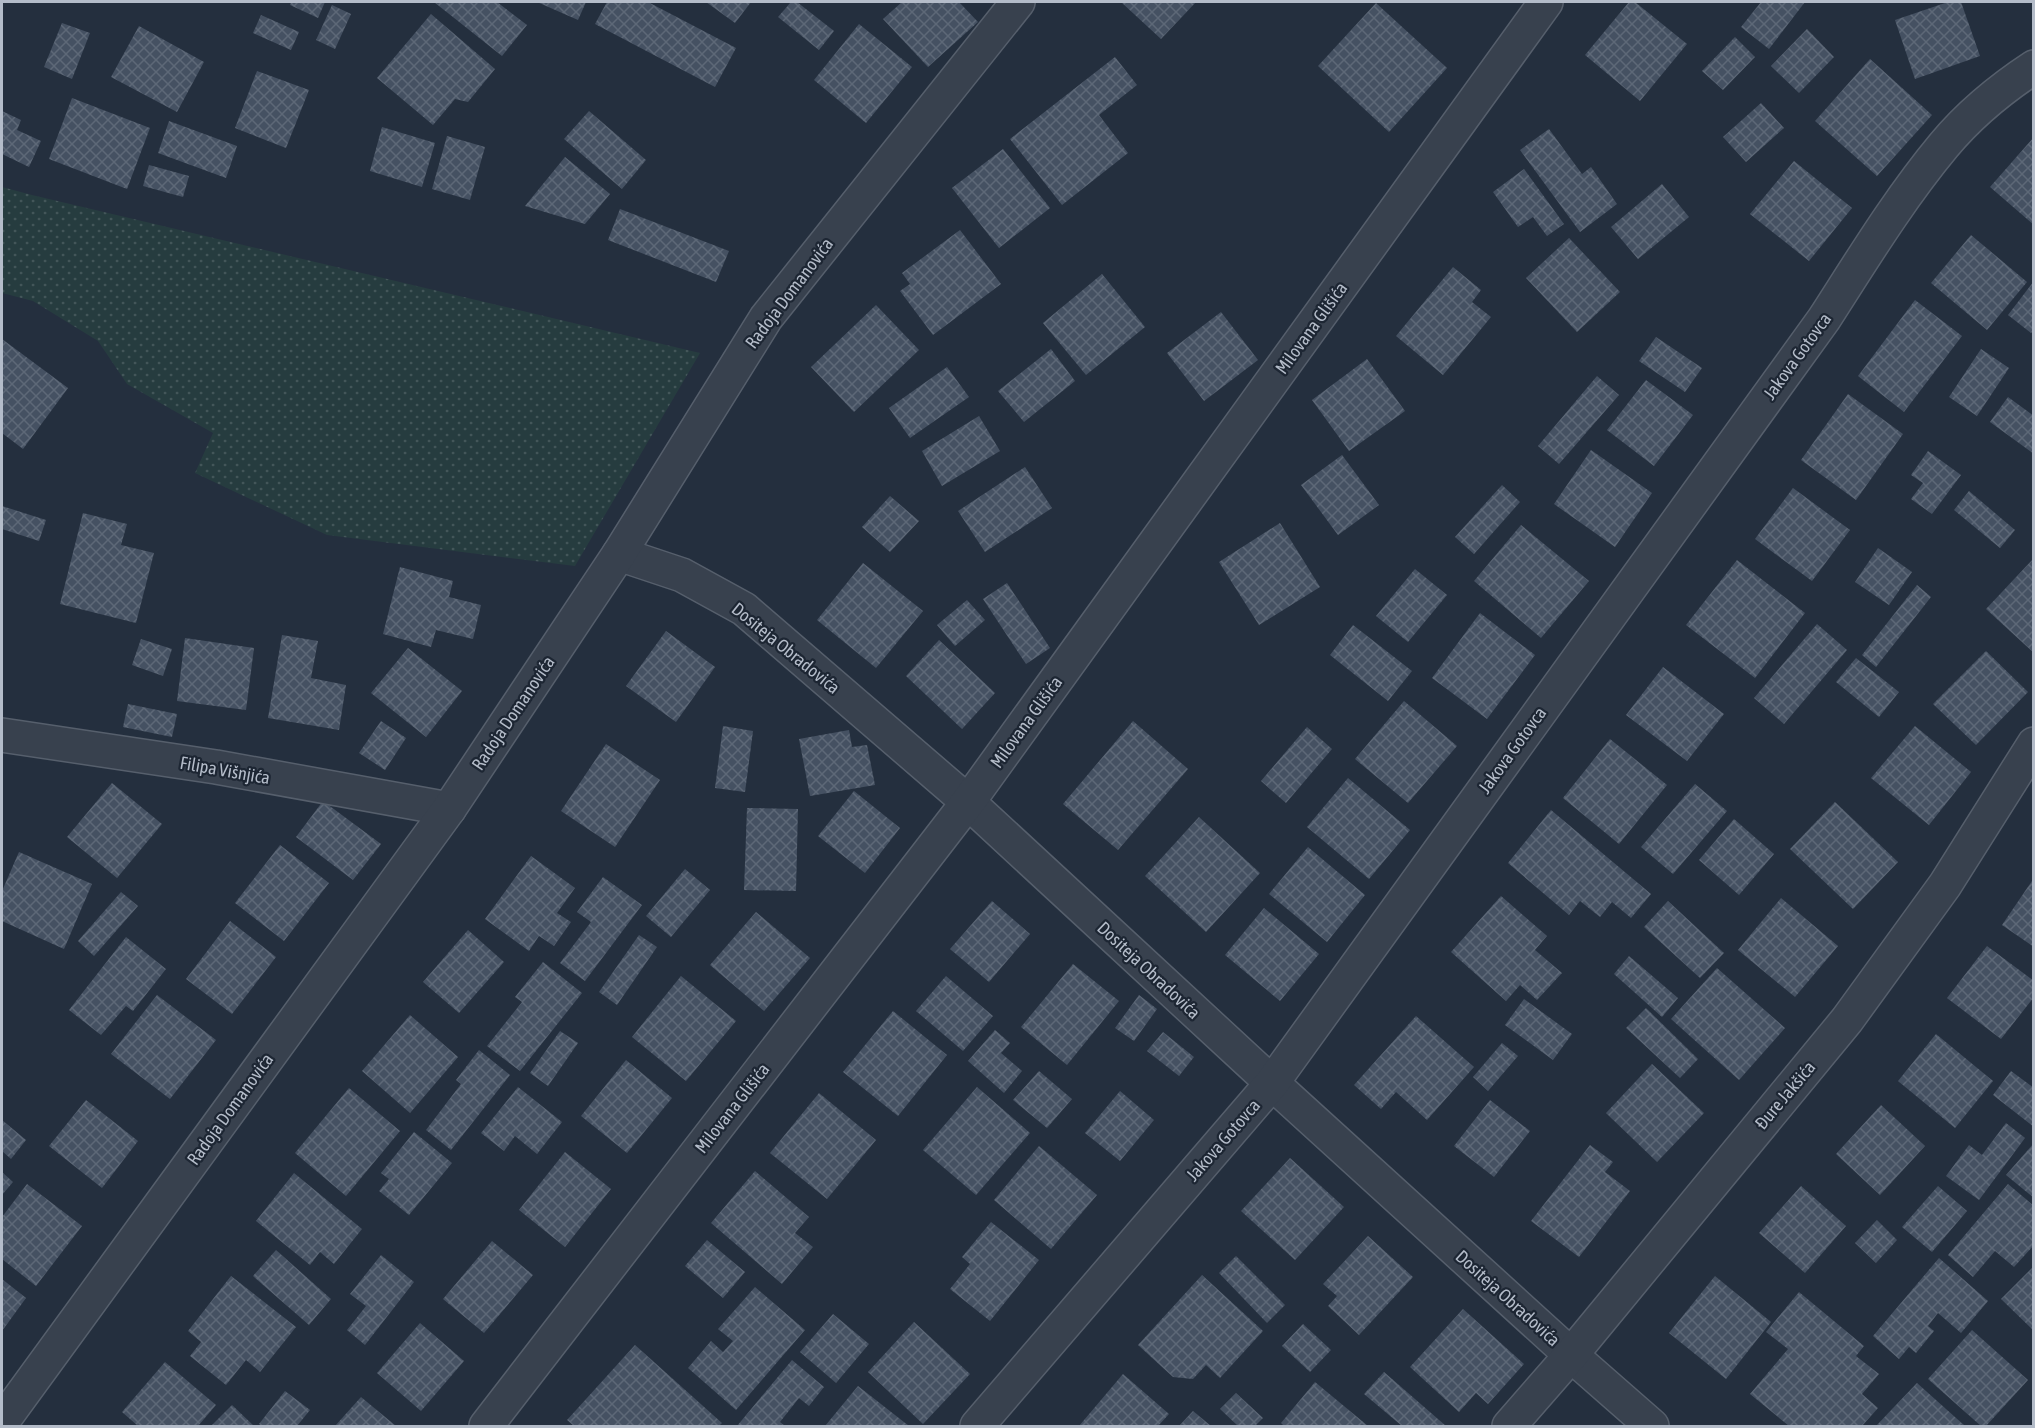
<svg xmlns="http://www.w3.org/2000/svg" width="2035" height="1428" font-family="'Asap Condensed',sans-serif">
<defs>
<pattern id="grass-dots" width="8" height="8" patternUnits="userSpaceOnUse" patternTransform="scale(1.5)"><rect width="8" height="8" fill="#263c3f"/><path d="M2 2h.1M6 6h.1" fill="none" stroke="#435659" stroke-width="1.8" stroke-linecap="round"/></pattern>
<pattern id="building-cross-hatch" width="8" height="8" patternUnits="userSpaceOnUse" patternTransform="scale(1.5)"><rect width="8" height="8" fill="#455162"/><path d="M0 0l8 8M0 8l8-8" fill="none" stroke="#5d6877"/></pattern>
</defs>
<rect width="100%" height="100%" fill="#242f3e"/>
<polygon fill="url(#grass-dots)" points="2,187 32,195 700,353 575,566 327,535 195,473 213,433 127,384 98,341 33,301 2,293"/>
<g fill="url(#building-cross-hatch)">
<polygon points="291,2 325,2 318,18 290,5"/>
<polygon points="434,2 497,2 527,25 502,56"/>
<polygon points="537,2 586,2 578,20"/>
<polygon points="607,2 648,2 736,48 715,87 595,24"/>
<polygon points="706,2 751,2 735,23"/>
<polygon points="791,2 797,2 834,31 819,50 778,17"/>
<polygon points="902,2 959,2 978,22 928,67 883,19"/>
<polygon points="1121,2 1196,2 1161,39"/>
<polygon points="1629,2 1635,2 1687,44 1640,101 1585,55"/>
<polygon points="1761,2 1805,2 1769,49 1741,27"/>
<polygon points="1948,2 1961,2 1980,56 1915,79 1895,20"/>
<polygon points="1376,3 1447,68 1389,132 1318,66"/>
<polygon points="332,5 351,14 335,49 316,40"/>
<polygon points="431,14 495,69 468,102 455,99 433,125 377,78"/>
<polygon points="261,15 299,32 291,50 253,33"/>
<polygon points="62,23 90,33 72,79 44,67"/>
<polygon points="859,24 912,67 866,123 814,80"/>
<polygon points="139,26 204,62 177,112 111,77"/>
<polygon points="1807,29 1834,57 1799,93 1771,66"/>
<polygon points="1735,37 1755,57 1723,90 1702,71"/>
<polygon points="1115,57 1137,85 1099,115 1128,153 1062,205 1010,139"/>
<polygon points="1870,59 1932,115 1877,176 1815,121"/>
<polygon points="257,71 309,90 286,148 235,128"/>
<polygon points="72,98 150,128 127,189 49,159"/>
<polygon points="1761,103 1784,128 1746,162 1723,137"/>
<polygon points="2,111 21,120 17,130 41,141 29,167 2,154"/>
<polygon points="589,111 646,160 622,189 564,139"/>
<polygon points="169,121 237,146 226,178 158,153"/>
<polygon points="382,127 435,143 422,187 370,171"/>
<polygon points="1549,129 1582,174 1591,167 1617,204 1580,232 1520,150"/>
<polygon points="447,136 485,147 470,200 432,189"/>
<polygon points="2034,137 2034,225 1990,187"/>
<polygon points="1003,149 1050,208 999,248 952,188"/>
<polygon points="565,157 610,194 585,224 525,206"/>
<polygon points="1794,161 1852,208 1809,261 1750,214"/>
<polygon points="149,165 189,176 183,197 143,186"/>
<polygon points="1524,169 1564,224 1547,236 1533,217 1518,227 1493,192"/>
<polygon points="1662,184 1689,217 1638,259 1611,227"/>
<polygon points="620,209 729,251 716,282 608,240"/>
<polygon points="960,230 1001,284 933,335 900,291 910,284 902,273"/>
<polygon points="1971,235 2027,282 1987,330 1931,283"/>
<polygon points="1569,238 1620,292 1577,332 1526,278"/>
<polygon points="1453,267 1481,290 1472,302 1491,317 1443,375 1396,336"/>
<polygon points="1102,274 1145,327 1086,375 1043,323"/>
<polygon points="2034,281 2034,330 2031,333 2008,315"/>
<polygon points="1915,300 1962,336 1904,412 1858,376"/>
<polygon points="876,305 919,350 854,412 811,367"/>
<polygon points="1221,312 1258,360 1204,401 1167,353"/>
<polygon points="1656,337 1702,368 1685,392 1639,361"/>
<polygon points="2,339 68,388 23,449 2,433"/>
<polygon points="1051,349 1075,381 1024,422 998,391"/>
<polygon points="1981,349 2009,368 1977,416 1949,397"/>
<polygon points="1367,359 1405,411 1349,451 1312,400"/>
<polygon points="947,367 969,397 910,438 889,408"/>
<polygon points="1597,376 1619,395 1559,464 1538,446"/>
<polygon points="1646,380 1693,415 1654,466 1607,430"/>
<polygon points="1848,394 1903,434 1856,500 1801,460"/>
<polygon points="2008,397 2034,416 2034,454 1990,422"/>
<polygon points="979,416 1000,451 942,486 922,451"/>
<polygon points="1591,450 1652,493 1615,547 1554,504"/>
<polygon points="1928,451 1961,475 1932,514 1911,499 1923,483 1911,475"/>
<polygon points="1342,455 1379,505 1338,535 1301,485"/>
<polygon points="1025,467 1052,508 985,552 958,511"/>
<polygon points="1502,485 1520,502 1474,554 1455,537"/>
<polygon points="1793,488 1850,530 1812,581 1755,539"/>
<polygon points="1969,491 2015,530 2000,548 1954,510"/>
<polygon points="890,496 919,521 890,552 862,527"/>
<polygon points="2,506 46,520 39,541 2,529"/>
<polygon points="83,513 127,524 121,545 154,553 136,623 60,604"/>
<polygon points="1280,523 1320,587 1259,625 1219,562"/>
<polygon points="1521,525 1589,581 1541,638 1474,581"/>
<polygon points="1878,548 1912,572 1889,605 1855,582"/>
<polygon points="2034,558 2034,653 1986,609"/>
<polygon points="1737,560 1805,613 1755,678 1686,625"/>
<polygon points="863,563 923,611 876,668 817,620"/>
<polygon points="400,567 453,581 449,597 481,605 473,639 436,630 431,647 383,634"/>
<polygon points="1415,569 1447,595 1408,642 1376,616"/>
<polygon points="1007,583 1050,648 1026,664 983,599"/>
<polygon points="1917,585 1931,597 1876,667 1862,655"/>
<polygon points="967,600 985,620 955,646 937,625"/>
<polygon points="1480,613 1535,655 1487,719 1432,678"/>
<polygon points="1817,624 1847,650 1784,724 1754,698"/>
<polygon points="1353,625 1412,671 1388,701 1330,655"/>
<polygon points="666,631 715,667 676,722 626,686"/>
<polygon points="282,635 318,641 311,678 346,685 339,730 268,718"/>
<polygon points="185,638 254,648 246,710 177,701"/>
<polygon points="141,639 172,649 163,676 132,665"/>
<polygon points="939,640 995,693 962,729 906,676"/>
<polygon points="408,648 462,691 426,737 371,693"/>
<polygon points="1986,651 2028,692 1976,745 1933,704"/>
<polygon points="1856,658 1899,692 1879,717 1836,682"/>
<polygon points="1663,667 1724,714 1687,761 1626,715"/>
<polygon points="1404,701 1457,746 1408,803 1355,759"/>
<polygon points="128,704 177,714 172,737 123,727"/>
<polygon points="381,721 406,738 385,770 359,753"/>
<polygon points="1133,721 1188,769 1118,850 1063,804"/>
<polygon points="723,726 753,731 745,792 715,788"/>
<polygon points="1915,726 1971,772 1929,825 1871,778"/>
<polygon points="1307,727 1332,749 1286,803 1261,781"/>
<polygon points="849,730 852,747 867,745 875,785 810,796 799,739"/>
<polygon points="1610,739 1667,785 1619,844 1563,798"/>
<polygon points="606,744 660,780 615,847 561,811"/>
<polygon points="1348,778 1410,830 1369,879 1307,827"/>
<polygon points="112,783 162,824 117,878 67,837"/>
<polygon points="1695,784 1727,811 1673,874 1641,847"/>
<polygon points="854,791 900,828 865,873 818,836"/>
<polygon points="323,801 381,844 353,880 296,837"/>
<polygon points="1835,802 1898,862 1853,909 1790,849"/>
<polygon points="747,808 798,809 796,891 744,890"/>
<polygon points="1551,810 1651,894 1631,918 1612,902 1600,917 1580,901 1569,915 1508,863"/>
<polygon points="1199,817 1260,873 1206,932 1145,876"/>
<polygon points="1734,819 1774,854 1739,895 1699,860"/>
<polygon points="280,845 329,883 284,941 235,903"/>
<polygon points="1308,847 1365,895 1327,942 1269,894"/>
<polygon points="19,852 92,884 64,949 2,921 2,891"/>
<polygon points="531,856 575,888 557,913 571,922 554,946 539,936 529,951 485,919"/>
<polygon points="685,869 710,890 671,937 646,916"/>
<polygon points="603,877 642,905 585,981 560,963 591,922 577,912"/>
<polygon points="2034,878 2034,947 2002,925"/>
<polygon points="121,892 138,906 94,956 78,941"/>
<polygon points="1501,896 1547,936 1535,950 1562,973 1537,1000 1520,985 1506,1001 1451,952"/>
<polygon points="1781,898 1838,946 1795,997 1738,950"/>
<polygon points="992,901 1030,934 989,982 950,949"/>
<polygon points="1668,901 1724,953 1700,978 1644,927"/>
<polygon points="1264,908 1319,954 1280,1001 1225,955"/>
<polygon points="756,912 810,958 764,1011 710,965"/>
<polygon points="230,921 276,957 232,1014 186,979"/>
<polygon points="468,930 504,962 459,1013 423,982"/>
<polygon points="639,935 657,947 617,1005 599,992"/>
<polygon points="126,937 166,969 133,1011 126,1006 101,1035 69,1010"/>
<polygon points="1987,946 2034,981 2034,997 2001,1039 1947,998"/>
<polygon points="1629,956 1678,998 1662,1017 1614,974"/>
<polygon points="543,962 582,993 520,1071 487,1046 522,1002 515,997"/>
<polygon points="1073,964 1119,1001 1067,1065 1021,1027"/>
<polygon points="1717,968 1785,1028 1739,1080 1671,1019"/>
<polygon points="681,976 736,1021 686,1081 632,1037"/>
<polygon points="946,976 993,1016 963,1051 916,1011"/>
<polygon points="157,995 216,1040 170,1099 111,1054"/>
<polygon points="1139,995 1157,1009 1134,1041 1115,1028"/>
<polygon points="1524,999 1572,1034 1553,1060 1505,1025"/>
<polygon points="1646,1008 1698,1059 1680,1078 1626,1028"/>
<polygon points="893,1011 947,1055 898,1116 843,1072"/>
<polygon points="410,1015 458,1057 410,1113 362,1071"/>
<polygon points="1416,1016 1474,1067 1427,1120 1396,1092 1381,1109 1354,1085"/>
<polygon points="995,1030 1010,1043 1001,1053 1022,1071 1004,1093 968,1061"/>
<polygon points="560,1031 578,1043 548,1086 530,1073"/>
<polygon points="1163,1032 1194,1057 1179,1076 1147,1051"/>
<polygon points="1936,1034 1993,1081 1955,1128 1898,1081"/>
<polygon points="1502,1043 1518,1056 1488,1091 1473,1077"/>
<polygon points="479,1050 510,1075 451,1150 426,1130 461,1084 456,1080"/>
<polygon points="626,1060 672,1098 627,1153 581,1116"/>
<polygon points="1652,1064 1704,1113 1657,1162 1606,1113"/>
<polygon points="1039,1071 1072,1099 1047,1128 1013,1100"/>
<polygon points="2011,1071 2034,1088 2034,1127 1993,1095"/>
<polygon points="518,1087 562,1122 537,1154 515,1136 504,1151 481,1133"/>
<polygon points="977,1087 1030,1133 976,1195 923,1150"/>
<polygon points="349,1088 400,1131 346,1196 295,1153"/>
<polygon points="1120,1091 1154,1120 1120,1161 1085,1133"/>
<polygon points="819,1093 876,1140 827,1199 770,1153"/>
<polygon points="86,1100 138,1141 102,1188 49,1146"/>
<polygon points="1490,1100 1530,1131 1494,1177 1454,1146"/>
<polygon points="1881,1105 1925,1146 1880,1195 1836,1154"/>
<polygon points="2,1120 26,1140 11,1159 2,1151"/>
<polygon points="2006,1123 2025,1138 1979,1200 1946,1176 1969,1145 1982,1155"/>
<polygon points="414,1132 452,1163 409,1215 379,1191 389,1179 381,1173"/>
<polygon points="2034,1143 2034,1198 2006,1175"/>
<polygon points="1590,1145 1613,1162 1605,1172 1630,1191 1579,1257 1531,1221"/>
<polygon points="1039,1146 1097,1195 1051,1249 994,1200"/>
<polygon points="565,1152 611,1189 565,1247 519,1210"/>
<polygon points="1290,1158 1344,1207 1295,1260 1241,1211"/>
<polygon points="755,1171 809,1217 795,1233 813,1247 782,1284 711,1223"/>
<polygon points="2,1172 13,1182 2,1195"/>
<polygon points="294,1173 362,1229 334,1264 320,1252 310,1265 256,1221"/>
<polygon points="27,1184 82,1226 36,1286 2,1259 2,1217"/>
<polygon points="2008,1184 2034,1206 2034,1245 2014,1267 1995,1251 1973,1277 1948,1255"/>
<polygon points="1801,1186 1846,1226 1805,1273 1759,1233"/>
<polygon points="1938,1186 1967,1211 1932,1252 1902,1227"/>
<polygon points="1877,1220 1897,1240 1876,1263 1855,1243"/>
<polygon points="991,1222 1039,1260 990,1321 950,1289 970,1264 962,1257"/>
<polygon points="1368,1236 1413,1277 1359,1335 1328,1306 1337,1296 1323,1284"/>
<polygon points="707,1240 745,1272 723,1298 685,1266"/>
<polygon points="492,1241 533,1275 484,1333 443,1299"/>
<polygon points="276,1250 331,1299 309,1325 253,1276"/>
<polygon points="381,1255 414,1282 365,1345 347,1330 366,1306 350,1294"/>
<polygon points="1236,1256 1285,1305 1267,1323 1219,1273"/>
<polygon points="1939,1258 1988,1301 1961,1333 1938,1313 1928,1326 1934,1331 1916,1353 1909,1347 1899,1359 1873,1336"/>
<polygon points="2034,1266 2034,1331 2001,1299"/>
<polygon points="1202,1275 1263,1331 1220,1378 1206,1365 1193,1379 1173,1377 1138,1345"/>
<polygon points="231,1276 296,1327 260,1372 246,1360 226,1385 190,1356 201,1342 188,1331"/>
<polygon points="1715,1276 1771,1322 1726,1379 1669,1333"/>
<polygon points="2,1279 26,1298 2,1331"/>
<polygon points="755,1287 805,1330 736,1410 688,1368 711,1341 723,1352 733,1341 718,1329"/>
<polygon points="1799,1292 1864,1346 1856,1356 1879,1374 1862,1394 1878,1408 1862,1426 1789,1426 1750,1394 1788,1349 1766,1332"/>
<polygon points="1463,1309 1524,1364 1488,1404 1476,1393 1459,1412 1410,1367"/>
<polygon points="833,1314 869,1344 836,1383 800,1352"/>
<polygon points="914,1322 970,1374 923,1424 868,1372"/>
<polygon points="420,1323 464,1361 421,1411 377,1373"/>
<polygon points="1303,1324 1331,1350 1310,1372 1282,1346"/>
<polygon points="1972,1330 2028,1380 1986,1426 1981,1426 1928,1379"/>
<polygon points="635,1345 722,1423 719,1426 574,1426 567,1420"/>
<polygon points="792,1360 824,1387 809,1406 799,1398 780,1422 785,1426 737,1426"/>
<polygon points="165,1362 216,1405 198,1426 138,1426 122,1412"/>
<polygon points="1384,1372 1446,1426 1402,1426 1364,1394"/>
<polygon points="1123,1374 1169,1414 1158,1426 1079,1426"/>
<polygon points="1315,1382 1368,1426 1284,1426 1281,1423"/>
<polygon points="1917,1383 1965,1426 1876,1426"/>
<polygon points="858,1386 909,1426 825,1426"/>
<polygon points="285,1391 310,1410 297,1426 262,1426 259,1424"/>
<polygon points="1236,1393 1263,1418 1255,1426 1238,1426 1220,1409"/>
<polygon points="361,1397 396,1426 335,1426"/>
<polygon points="232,1405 254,1426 211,1426"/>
<polygon points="1193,1411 1211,1426 1179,1426"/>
</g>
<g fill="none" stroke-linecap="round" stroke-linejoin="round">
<defs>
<g id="street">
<polyline points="619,554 682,575 744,609 968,802 1272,1083 1571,1355 1652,1426"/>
<polyline points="2,735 216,767 449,809"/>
<polyline points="2,1422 449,809 619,554 766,318 1018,2"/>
<polyline points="486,1426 968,802 1546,2"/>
<path d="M977 1426 1272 1083 1824 319C1862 260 1899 199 1944 145 1969 115 2002 88 2034 67"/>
<polyline points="1509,1426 1571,1355 1847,1020 1945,885 2034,744"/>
</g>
</defs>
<use href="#street" stroke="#565f6c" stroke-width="36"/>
<use href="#street" stroke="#38414e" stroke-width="33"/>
</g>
<g text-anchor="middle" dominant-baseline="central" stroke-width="4.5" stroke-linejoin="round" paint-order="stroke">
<g font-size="18" fill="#b4bcc9" stroke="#1d2633">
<text transform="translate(789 293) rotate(-53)">Radoja Domanovića</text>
<text transform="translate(1311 328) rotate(-54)">Milovana Glišića</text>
<text transform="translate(1797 356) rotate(-54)">Jakova Gotovca</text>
<text transform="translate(786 648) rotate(39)">Dositeja Obradovića</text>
<text transform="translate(513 713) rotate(-56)">Radoja Domanovića</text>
<text transform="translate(1026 722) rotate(-54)">Milovana Glišića</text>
<text transform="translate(1512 750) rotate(-54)">Jakova Gotovca</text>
<text transform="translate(225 770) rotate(10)">Filipa Višnjića</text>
<text transform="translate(1149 970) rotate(43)">Dositeja Obradovića</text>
<text transform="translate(1785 1095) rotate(-50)">Đure Jakšića</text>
<text transform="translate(732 1108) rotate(-52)">Milovana Glišića</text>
<text transform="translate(230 1109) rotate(-54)">Radoja Domanovića</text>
<text transform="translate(1223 1140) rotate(-49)">Jakova Gotovca</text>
<text transform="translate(1508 1298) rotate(42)">Dositeja Obradovića</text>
</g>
</g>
<rect width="2035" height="1428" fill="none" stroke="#b4bcc9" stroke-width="6"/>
</svg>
